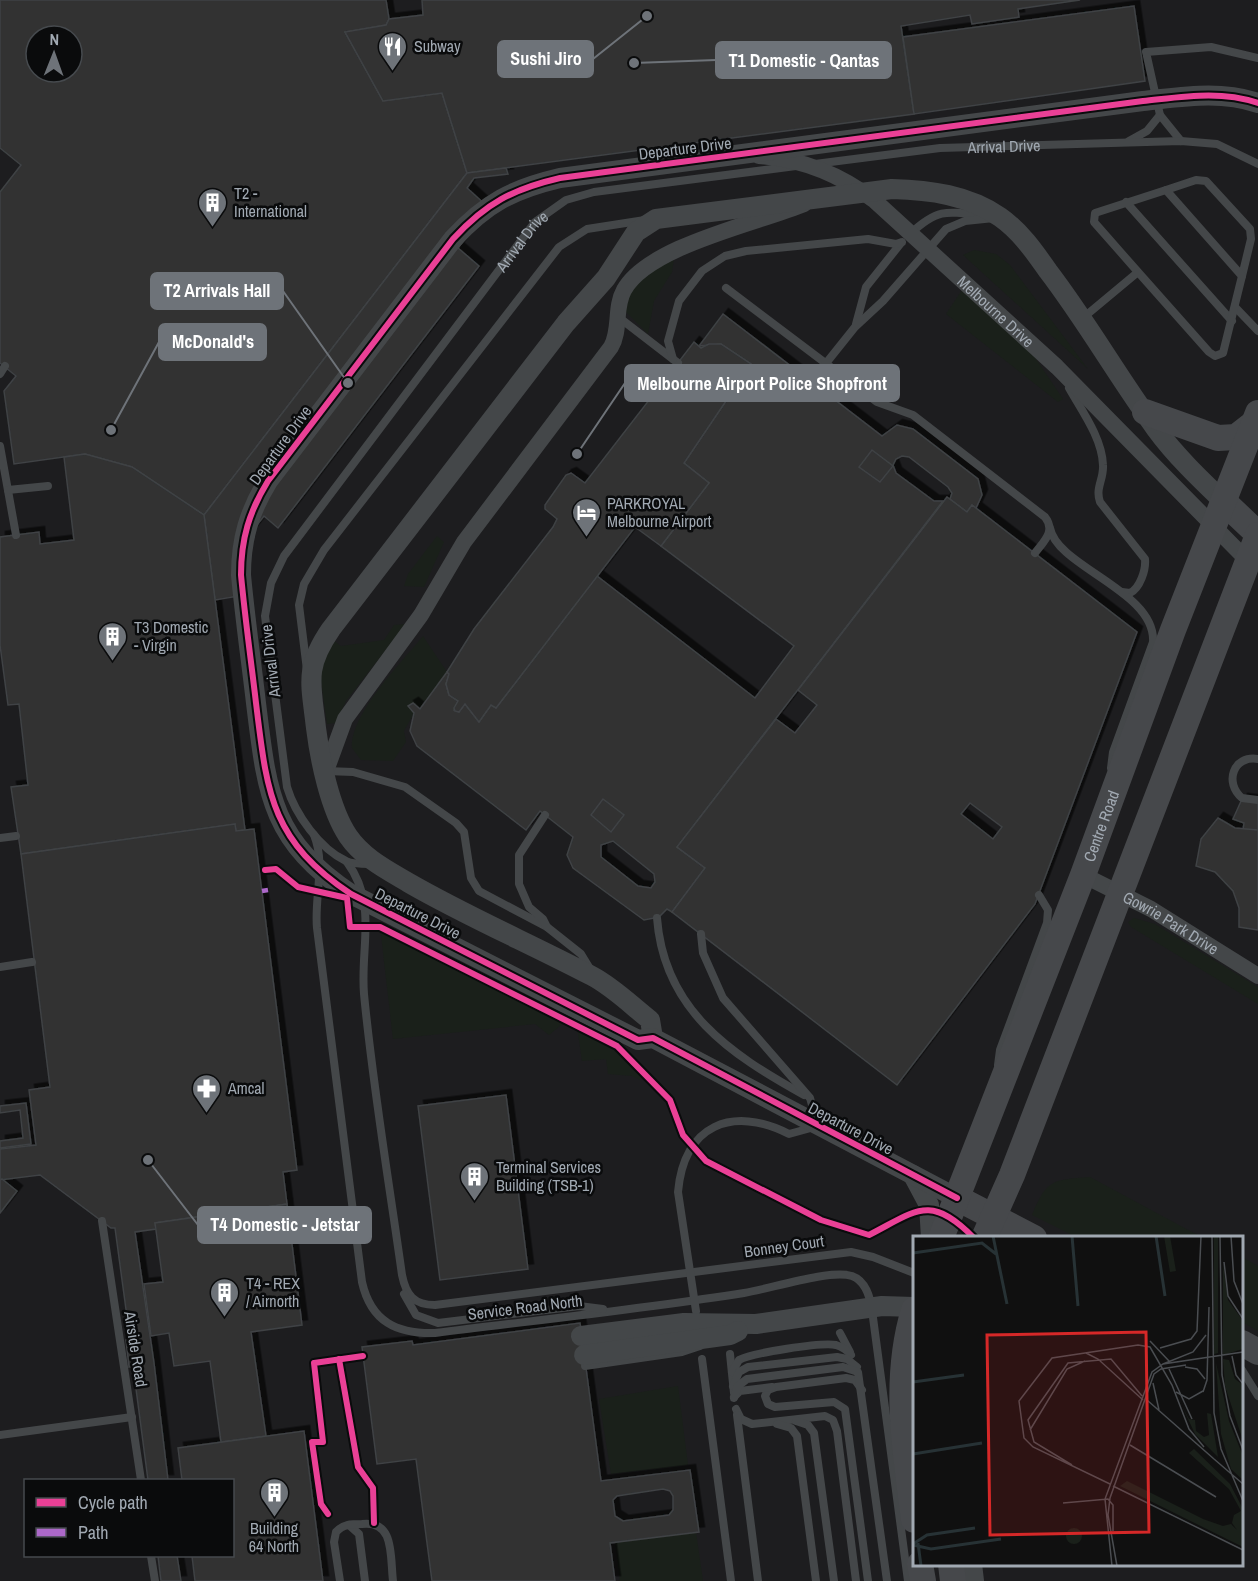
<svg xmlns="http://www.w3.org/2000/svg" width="1258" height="1581" font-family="'Archivo Narrow',sans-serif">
<defs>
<filter id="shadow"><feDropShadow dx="5.5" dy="-5.5" stdDeviation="0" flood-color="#0009"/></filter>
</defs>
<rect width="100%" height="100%" fill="#101010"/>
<path fill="#1d1d1f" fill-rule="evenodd" d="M0 0H1258V1581H0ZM36 36H72V72H36ZM914 1238H1242V1564H914ZM26 1480H232V1556H26Z"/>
<g fill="#1a201a">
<polygon points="974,250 996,254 1010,265 1088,369 963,255"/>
<path d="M674 259 672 272 654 301 648 334 625 311C631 276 646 276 674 259Z"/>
<polygon points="962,290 1034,356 1063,399 1058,402 946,314"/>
<polygon points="437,536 444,542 424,587 404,586 408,574"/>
<polygon points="406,624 346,701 336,723 327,724 320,674 321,665 333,640 341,646 384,640 394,625"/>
<path d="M423 636 447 672 420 709 413 703 408 706 414 713 404 731 406 742 393 761 361 760 352 748C350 714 402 662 423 636Z"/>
<polygon points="1134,918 1155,924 1258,987 1258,1004 1131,927 1128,922"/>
<polygon points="380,927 566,1021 549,1035 535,1024 393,1039"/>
<polygon points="577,1026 617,1046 645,1075 640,1080 632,1076 608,1074 606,1059 582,1061"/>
<path d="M1090 1177 1190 1231 1203 1237H1076L1032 1215C1047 1179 1052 1180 1090 1177Z"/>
<polygon points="1242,1257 1258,1266 1258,1331 1242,1322"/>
<polygon points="678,1386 688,1465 611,1474 599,1399"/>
<polygon points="696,1532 703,1581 620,1581 615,1543"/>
</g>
<g fill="#303133" stroke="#3f4244" stroke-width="1.5" fill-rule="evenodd" filter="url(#shadow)">
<path d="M0 0H386L389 19 386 25 345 32 383 101 442 93 467 173 204 515 132 467 85 454 14 464 4 391 16 376 0 363V192L21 165 0 148ZM36 36H72V72H36Z"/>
<polygon points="422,0 1080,0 1018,9 1019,17 972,24 970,15 901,26 914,114 467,173 442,93 383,101 345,32 386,25 389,19 423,15"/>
<polygon points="1134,6 1145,81 914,114 903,37"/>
<polygon points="506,168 508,174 474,178 467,188 488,207 458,248 479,266 278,528 264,516 234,554 239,596 215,600 204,515 467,173"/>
<path d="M723 314 882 436 897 425 913 429 978 479 982 495 976 508 972 505 967 512 950 499 952 493 948 487 909 457 902 456 896 459 893 465 896 473 934 501H943L677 847 705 868 672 912 667 909 659 917 644 920 573 868 567 855 573 837 545 815 540 811 526 830 417 746 410 731 414 713 408 706 413 703 420 709 447 672 449 674 446 684 449 695 458 701 454 710 459 712 465 704 479 722 491 705 496 708 597 576 755 698 794 646 661 546 709 483 684 463 751 364 721 344 699 346ZM613 841 654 874 655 882 651 888 638 886 601 857V845Z"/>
<polygon points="694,342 701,348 709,344 721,344 751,364 684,463 709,483 661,546 635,527 496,708 491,705 479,722 465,704 459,712 455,711 454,708 458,701 449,695 446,684 449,674 447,672 474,629 553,527 557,519 545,509 545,505 566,475 571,473 585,483"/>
<polygon points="872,450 893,466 880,482 859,467"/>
<polygon points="85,454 132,467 204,515 245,830 236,831 235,824 21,854 11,787 28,785 19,704 8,705 0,645 0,537 39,532 40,544 74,540 64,457"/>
<path d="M947 497 967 512 972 505 1137 632 1035 904 897 1085 672 912 705 868 677 847 776 719 795 733 817 705 798 690ZM970 803 1002 827 993 839 961 814Z"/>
<polygon points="603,799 624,815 611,832 591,815"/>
<polygon points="1242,799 1258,801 1258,830 1243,830 1244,823 1233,819"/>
<polygon points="1218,818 1235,828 1258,830 1258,930 1239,927 1239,908 1233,891 1215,872 1196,866 1201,839"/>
<polygon points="235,824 236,831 254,829 297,1170 283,1172 287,1204 155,1223 156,1229 135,1232 154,1363 168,1480 148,1480 133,1366 129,1367 126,1340 130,1339 115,1228 111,1228 40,1175 0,1180 0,1149 36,1145 29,1090 50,1087 21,854"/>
<polygon points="506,1095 528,1269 440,1280 418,1106"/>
<polygon points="26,1103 31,1144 0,1148 0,1141 23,1138 20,1110 0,1113 0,1106"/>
<polygon points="2,1179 17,1191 0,1213 0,1180"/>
<polygon points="287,1204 302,1325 251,1332 266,1436 221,1442 210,1361 174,1366 169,1333 151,1336 144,1284 163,1282 155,1223"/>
<path d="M580 1323 601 1481 690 1470 699 1532 610 1543 615 1581H432L416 1459 377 1464 362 1347 412 1341 413 1345ZM663 1489 670 1491 673 1496V1510L669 1515 623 1521 615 1516 613 1500 617 1496Z"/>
<polygon points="304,1431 323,1581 195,1581 192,1556 232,1556 232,1480 182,1480 178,1448"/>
<polygon points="158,1556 177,1556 181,1581 161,1581"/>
</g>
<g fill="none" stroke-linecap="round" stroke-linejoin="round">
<g stroke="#444749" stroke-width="8">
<polyline points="1129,141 1147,131 1160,115"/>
<polyline points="1181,141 1160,115 1146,52 1211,47 1258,58"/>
<path id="s1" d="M815 164 940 148 1181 141 1217 144 1258 164"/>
<polyline points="1166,190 1196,180 1206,181 1250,229 1251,239 1242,276"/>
<polyline points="1126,202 1232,321"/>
<path d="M910 234C938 208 947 211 982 216"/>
<path d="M726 288 877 402 913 415 1045 517C1056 531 1044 541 1035 553"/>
<polyline points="1235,307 1258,331"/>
<polyline points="617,316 678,363"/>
<polyline points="1084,317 1138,272 1094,222 1095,213 1166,190 1242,276 1223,353 1215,356 1209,352 1138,272"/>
<polyline points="856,324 866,287 901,243"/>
<polyline points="673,359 668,341 679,301 702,271 725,256 746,251 868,239 896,244 902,242"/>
<polyline points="0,374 5,366"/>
<polyline points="811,382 855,327 883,301 946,229 965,221 994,218"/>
<path d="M1069 388C1082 411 1102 438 1103 465 1104 479 1095 488 1100 502L1145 559C1146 570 1140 588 1130 593L1122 592"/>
<polyline points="0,446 16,535"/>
<polyline points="8,490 48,486"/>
<path d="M1050 528C1057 567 1156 591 1153 642L1113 752 1111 768"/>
<polyline points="307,670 299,605 304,584 324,550 559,247 587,229 645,220"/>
<path d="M1258 759C1233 755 1224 783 1242 798L1258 800"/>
<polyline points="326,771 353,772 405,787 456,823 464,832 471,878 479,891 547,927"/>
<polyline points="545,815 519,855 519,884 529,907 543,919 547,927 581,954 592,972"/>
<path d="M314 835C326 864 314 898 317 928L362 1282C371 1322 397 1334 435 1333 538 1320 642 1309 744 1293 770 1289 829 1269 852 1276 866 1281 870 1297 872 1310L908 1581"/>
<polyline points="0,838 16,836"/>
<path d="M347 862C378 904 360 947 364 994 373 1088 389 1182 402 1275 406 1295 414 1305 435 1305L851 1252 873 1257 914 1273"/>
<path id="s2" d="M370 864C363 864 352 864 346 861 320 849 295 814 287 787L265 616 271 583 284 556 535 222 566 200 594 192 796 166"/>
<path d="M657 918C664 1010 730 1054 804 1095"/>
<polyline points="0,967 32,962"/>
<polyline points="998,1065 1000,1050 1047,923 1048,910 1039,895"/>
<polyline points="102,1221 141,1480"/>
<polyline points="404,1294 416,1315 438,1323 579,1306 603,1309"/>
<path d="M696 1311 678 1192C684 1125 732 1105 789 1134L818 1126 810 1098 723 998 703 953 701 934"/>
<polyline points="840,1333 850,1352"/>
<polyline points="730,1354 734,1393"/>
<polyline points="702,1359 731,1581"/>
<polyline points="585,1366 682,1352 700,1346"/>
<polyline points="1242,1370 1258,1396"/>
<path d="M732 1372 739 1360C751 1353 822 1342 836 1345 842 1347 847 1350 851 1355"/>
<polyline points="733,1386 739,1372 748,1367 837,1357 847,1359 857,1367"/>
<polyline points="862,1390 855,1380 846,1378 776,1387 768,1390 765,1396 768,1404 775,1407 834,1402 845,1409 868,1581"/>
<polyline points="734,1397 740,1391 772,1387"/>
<polyline points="734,1398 738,1386 747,1379 843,1367 858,1372 887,1581"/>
<polyline points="736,1409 741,1419 752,1424 825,1416 833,1420 837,1431 856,1581"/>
<polyline points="737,1415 758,1581"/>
<polyline points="796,1421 808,1425 814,1433 834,1581"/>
<polyline points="777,1424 791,1428 797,1436 816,1581"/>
<polyline points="0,1435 132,1417"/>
<polyline points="349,1525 359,1534 365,1581"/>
<polyline points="151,1556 155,1581"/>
<path d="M340 1581 334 1542 336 1532C343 1524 352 1524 362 1524 395 1520 390 1556 393 1581"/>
</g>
<g stroke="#444749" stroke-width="16">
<path id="s3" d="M759 156C803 159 840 174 875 201L1057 367 1248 561"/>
<path d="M326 771 345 719 421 615 464 542 611 347C621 330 614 308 624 290 648 246 758 223 804 204"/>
<path id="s4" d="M1083 875 1151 909 1258 976"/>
</g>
<g stroke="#444749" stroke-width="20">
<path d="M653 1038 650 1020C631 1005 613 987 592 976 531 944 468 917 409 883 387 870 363 858 348 836 330 809 320 760 316 728 311 683 304 668 331 629L566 323 606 278 636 232 656 219 892 189C930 190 968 195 1000 217 1020 231 1034 251 1048 271 1087 322 1118 377 1156 429 1175 455 1200 479 1224 502"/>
<polyline points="913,1175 929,1205 931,1238"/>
<path d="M957 1198 653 1038 638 1040 351 894C270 840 267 792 256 703 251 660 245 618 241 575 241 539 249 512 268 481L453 239C486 203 513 189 560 178L1143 101C1182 97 1220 90 1258 103"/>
<polyline points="581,1336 684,1323 756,1324 882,1306 914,1307"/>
<polyline points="584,1355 730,1335 738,1331"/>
<polyline points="972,1564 974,1581"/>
</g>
<g stroke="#46484b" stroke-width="26">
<polyline points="1145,412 1218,438 1236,437 1254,423"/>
<polyline points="1224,502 1258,534"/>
<polyline points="957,1198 1034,1238"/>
<path id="s5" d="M941 1238 1083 875 1173 630 1258 413"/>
<polyline points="984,1238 1012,1175 1258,535"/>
<path d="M914 1310C893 1379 905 1450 914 1520"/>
<polyline points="1242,1343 1258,1352"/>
<polyline points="920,1564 923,1581"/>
<polyline points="951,1564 953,1581"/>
</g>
<polyline stroke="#ac68c9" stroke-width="4.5" stroke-dasharray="9 4.5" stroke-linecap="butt" points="262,891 268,890"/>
<defs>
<g id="cycleway">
<path d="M265 870 276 869 298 887 347 898 350 927H380L617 1046 670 1100 683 1135 706 1161 821 1220 869 1235C916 1211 930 1193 974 1238"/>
<path d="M957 1198 653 1038 638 1040 351 894C270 840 267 792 256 703 251 660 245 618 241 575 241 539 249 512 268 481L453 239C486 203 513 189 560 178L1143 101C1182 97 1220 90 1258 103"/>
<polyline points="339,1359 358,1467 373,1488 374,1523"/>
<polyline points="328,1514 321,1504 312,1442 323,1442 314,1363 363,1356"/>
</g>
</defs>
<use href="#cycleway" stroke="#0a0b0c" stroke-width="10"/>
<use href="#cycleway" stroke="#ea4096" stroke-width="6"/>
</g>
<defs>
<symbol id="restaurant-pin" viewBox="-11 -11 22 30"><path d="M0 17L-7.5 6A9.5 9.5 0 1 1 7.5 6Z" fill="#6e7379" stroke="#0a0b0c"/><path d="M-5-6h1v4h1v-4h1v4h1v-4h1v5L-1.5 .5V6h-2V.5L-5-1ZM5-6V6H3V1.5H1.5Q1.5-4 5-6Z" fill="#fff"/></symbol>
<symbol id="building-pin" viewBox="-11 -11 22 30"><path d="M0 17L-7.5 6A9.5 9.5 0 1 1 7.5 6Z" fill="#6e7379" stroke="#0a0b0c"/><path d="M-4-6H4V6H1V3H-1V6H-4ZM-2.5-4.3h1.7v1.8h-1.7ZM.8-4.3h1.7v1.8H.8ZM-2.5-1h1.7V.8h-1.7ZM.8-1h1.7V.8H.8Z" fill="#fff"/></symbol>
<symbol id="hotel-pin" viewBox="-11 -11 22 30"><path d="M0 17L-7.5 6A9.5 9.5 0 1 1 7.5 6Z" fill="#6e7379" stroke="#0a0b0c"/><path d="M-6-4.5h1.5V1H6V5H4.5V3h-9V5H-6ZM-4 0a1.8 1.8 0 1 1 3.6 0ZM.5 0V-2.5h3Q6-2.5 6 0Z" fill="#fff"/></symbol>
<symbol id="pharmacy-pin" viewBox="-11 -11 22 30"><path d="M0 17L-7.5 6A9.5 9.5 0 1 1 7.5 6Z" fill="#6e7379" stroke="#0a0b0c"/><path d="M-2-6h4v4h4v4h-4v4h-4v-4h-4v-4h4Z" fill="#fff"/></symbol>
</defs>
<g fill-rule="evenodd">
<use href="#restaurant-pin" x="376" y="30" width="33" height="45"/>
<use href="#building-pin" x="196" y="186" width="33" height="45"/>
<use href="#hotel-pin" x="570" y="496" width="33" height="45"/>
<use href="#building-pin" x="96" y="620" width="33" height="45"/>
<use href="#pharmacy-pin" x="190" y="1072" width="33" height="45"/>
<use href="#building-pin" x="458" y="1160" width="33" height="45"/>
<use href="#building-pin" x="208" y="1276" width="33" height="45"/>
<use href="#building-pin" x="258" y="1476" width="33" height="45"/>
</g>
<g text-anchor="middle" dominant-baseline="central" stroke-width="5" stroke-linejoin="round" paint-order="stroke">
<g font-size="16" fill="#a1a9b2" stroke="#0a0b0c" text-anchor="start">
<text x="414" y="46">Subway</text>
<text x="234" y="193">T2 -<tspan x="234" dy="18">International</tspan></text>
<text x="607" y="503">PARKROYAL<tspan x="607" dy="18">Melbourne Airport</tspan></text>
<text x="134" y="627">T3 Domestic<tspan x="134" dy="18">- Virgin</tspan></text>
<text x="228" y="1088">Amcal</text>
<text x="496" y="1167">Terminal Services<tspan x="496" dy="18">Building (TSB-1)</tspan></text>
<text x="246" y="1283">T4 - REX<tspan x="246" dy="18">/ Airnorth</tspan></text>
<text x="274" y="1528" text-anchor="middle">Building<tspan x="274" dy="18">64 North</tspan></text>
</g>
<g font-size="16" fill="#a1a9b2" stroke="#0a0b0c">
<text stroke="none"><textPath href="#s1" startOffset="190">Arrival Drive</textPath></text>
<text transform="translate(685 148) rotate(-7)">Departure Drive</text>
<text stroke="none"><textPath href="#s2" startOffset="752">Arrival Drive</textPath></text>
<text stroke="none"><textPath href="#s3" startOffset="290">Melbourne Drive</textPath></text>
<text transform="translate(280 445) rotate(-54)">Departure Drive</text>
<text transform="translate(270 661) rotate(-97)">Arrival Drive</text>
<text stroke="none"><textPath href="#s5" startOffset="442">Centre Road</textPath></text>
<text transform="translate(418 913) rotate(27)">Departure Drive</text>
<text stroke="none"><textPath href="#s4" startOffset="100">Gowrie Park Drive</textPath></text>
<text transform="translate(851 1128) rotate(28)">Departure Drive</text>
<text transform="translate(784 1246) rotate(-8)">Bonney Court</text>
<text transform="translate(525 1307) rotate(-7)">Service Road North</text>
<text transform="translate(136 1349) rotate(81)">Airside Road</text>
</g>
</g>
<g transform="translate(913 1236)">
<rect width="330" height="330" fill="#101010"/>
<path d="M251 0H257L263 35 257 36ZM301 0H305V117L301 118ZM310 28 315 64 330 85V113L310 119ZM310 123 316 124 322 143 330 149V205L312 150ZM303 127 316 185 330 220V244L318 233 308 198ZM269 170 276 183 282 184 283 195 291 201 296 199 294 177 298 178 305 221 282 198ZM281 213 317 248 330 273V311L207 250 214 245 290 283 310 290 318 288 324 294 319 287 321 279 328 275 316 253 276 217ZM153 300a8 8 0 1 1 16 0a8 8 0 1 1-16 0Z" fill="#1a201a"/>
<path fill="none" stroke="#273235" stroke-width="3" d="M80 0 94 68M159 0 165 70M243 0 252 60M0 17 69 7 83 18M0 146 51 139M0 218 69 207M5 307 8 330M0 308 14 299 62 292M0 309 18 313 88 303"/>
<path fill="none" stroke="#4a4d51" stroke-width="1.5" d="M299 0 301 177 308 213 330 265M307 0 309 139 317 180 330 214M318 0 321 45 330 68M311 26 315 60 330 83M237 105 256 125M247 112 278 103 284 95 288 0M173 117 185 123 230 164M319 120 323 139 330 148M250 128 280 116 293 99M272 131 284 133 292 143M256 133 279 183M240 147 246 174M263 156 276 163 290 155M290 156 294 144 296 71M234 164 301 223M117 194 154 133 172 125M217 209 303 261M301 223 330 248M159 229 121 206 115 184 155 127 198 123 229 160M197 248 120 211 111 202 106 165 139 122 225 109 237 111 259 149 276 193 291 211M200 250 330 314M150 267 195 263 200 269V295M199 330 192 263 239 136 250 128 330 116M204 330 195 279 197 262 241 138 248 133 273 129"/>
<path fill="#d62828" fill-opacity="0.15" stroke="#d62828" stroke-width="3" d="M233 96 236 296 77 299 74 99Z"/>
<rect width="330" height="330" fill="none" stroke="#a1a9b2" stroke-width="3"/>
</g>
<path fill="none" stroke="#6e7379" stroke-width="2" d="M647 16L593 59M634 63L716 60M348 383L283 291M111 430L159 342M577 454L625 383M148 1160L198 1225"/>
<g fill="#6e7379" stroke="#0a0b0c" stroke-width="2">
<circle cx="647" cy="16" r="6"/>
<circle cx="634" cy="63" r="6"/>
<circle cx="348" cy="383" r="6"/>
<circle cx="111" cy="430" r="6"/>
<circle cx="577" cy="454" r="6"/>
<circle cx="148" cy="1160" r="6"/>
</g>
<g fill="#6e7379" stroke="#6e7379" stroke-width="2">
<rect x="498" y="41" width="95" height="36" rx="6"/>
<rect x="716" y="42" width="175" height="36" rx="6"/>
<rect x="151" y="273" width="132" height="36" rx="6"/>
<rect x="159" y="324" width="107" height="36" rx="6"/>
<rect x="625" y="365" width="274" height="36" rx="6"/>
<rect x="198" y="1207" width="173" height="36" rx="6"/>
</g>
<g font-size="18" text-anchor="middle" font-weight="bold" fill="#fff">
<text x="546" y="65">Sushi Jiro</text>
<text x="804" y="67">T1 Domestic - Qantas</text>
<text x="217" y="297">T2 Arrivals Hall</text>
<text x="213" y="348">McDonald's</text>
<text x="762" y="390">Melbourne Airport Police Shopfront</text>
<text x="285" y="1231">T4 Domestic - Jetstar</text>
</g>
<rect x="24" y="1479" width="210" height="78" fill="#0a0b0c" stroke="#464a4e" stroke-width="1.5"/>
<rect x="36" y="1498" width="30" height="9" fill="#ea4096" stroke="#464a4e" stroke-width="1.5"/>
<text x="78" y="1509" font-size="18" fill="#a1a9b2">Cycle path</text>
<rect x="36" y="1528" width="30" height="9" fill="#ac68c9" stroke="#464a4e" stroke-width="1.5"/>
<text x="78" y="1539" font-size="18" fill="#a1a9b2">Path</text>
<g transform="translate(54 54) rotate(1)"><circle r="28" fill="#0a0b0c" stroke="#464a4e" stroke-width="1.5"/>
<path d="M0-4.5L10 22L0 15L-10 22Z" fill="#6e7379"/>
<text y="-9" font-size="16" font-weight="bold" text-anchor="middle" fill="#a1a9b2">N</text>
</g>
</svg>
